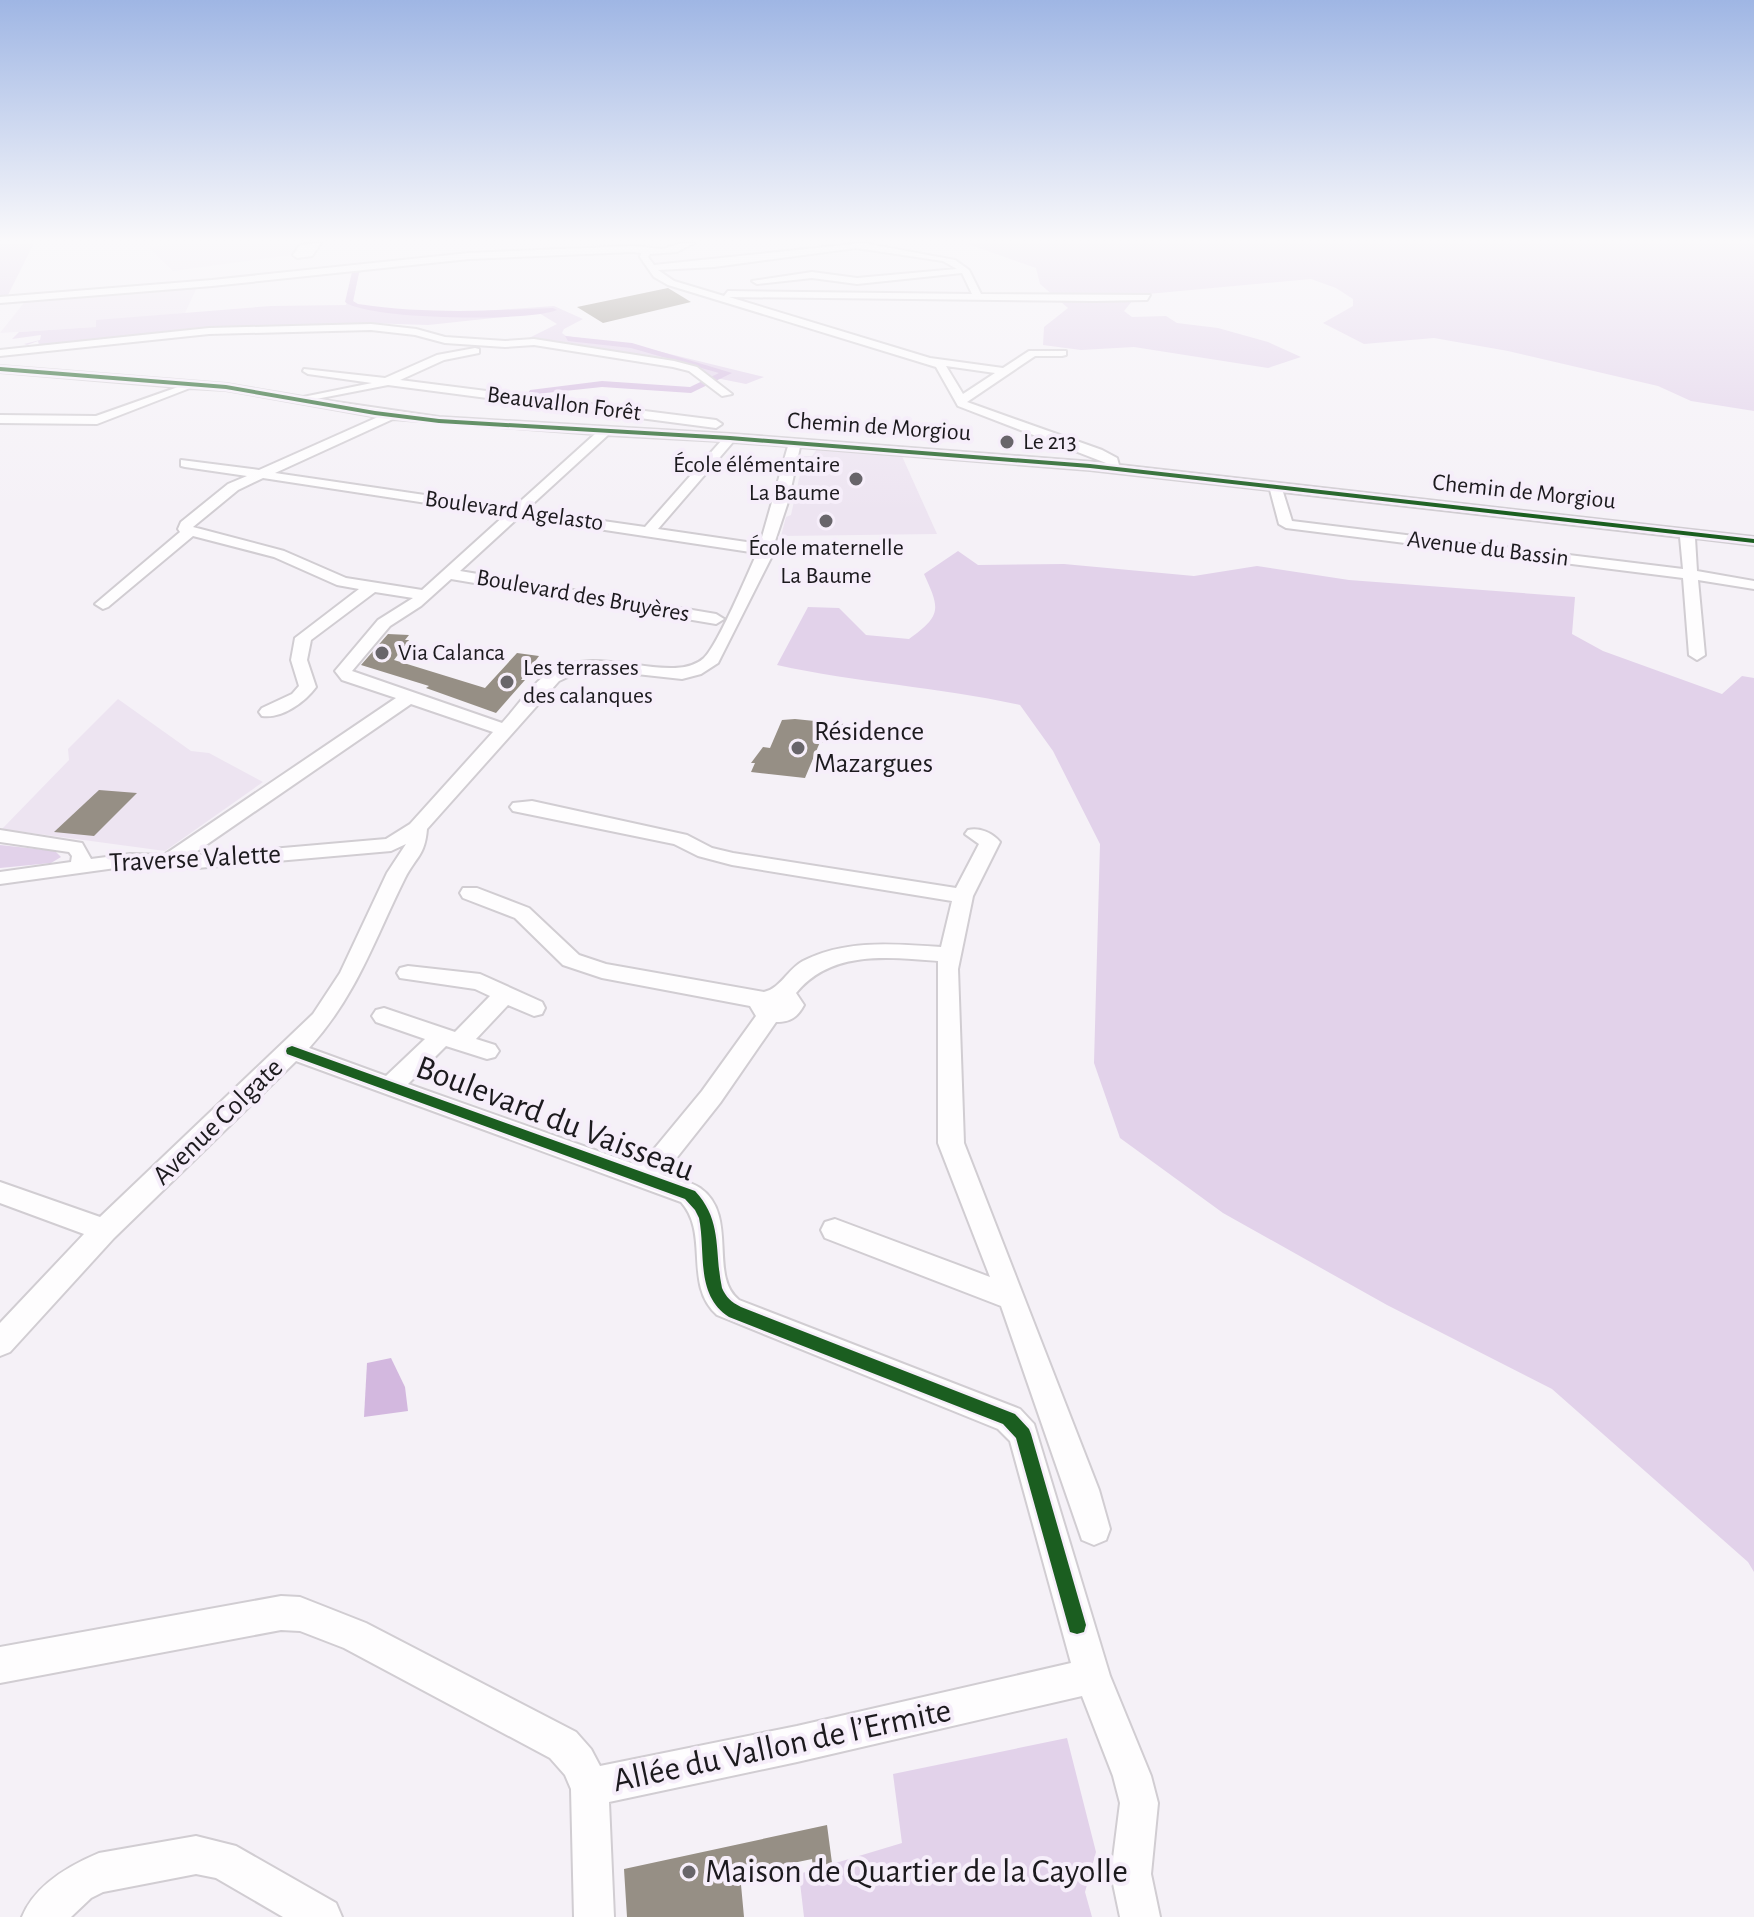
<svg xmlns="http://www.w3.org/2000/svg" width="1754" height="1917" font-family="'Alegreya Sans',sans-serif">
<rect width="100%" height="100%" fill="#f5f1f7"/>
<g fill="#ede4f1">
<polygon points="177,243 303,243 292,255 173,271 149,248"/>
<polygon points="198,285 185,313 96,321 97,327 0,333 27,299"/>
<polygon points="817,449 901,454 937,534 781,536 786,517 791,515 804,456 812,456"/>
<polygon points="118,699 191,751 209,753 263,782 165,851 2,829 69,760 68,749"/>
</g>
<g fill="#e2d2ea">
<polygon points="34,243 7,297 0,298 0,244"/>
<polygon points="965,243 1754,243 1754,411 1691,401 1658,386 1508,351 1434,338 1364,344 1323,323 1353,306 1353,299 1336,288 1311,279 1137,295 1124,311 1132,317 1166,316 1177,323 1218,328 1268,342 1301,357 1268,368 1134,347 1081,350 1043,345 1044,327 1068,308 1040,284 1036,268"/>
<polygon points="355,269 370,269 359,271 353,302 356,305 402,312 455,313 554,306 583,319 564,329 562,333 566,336 633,345 764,377 746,384 706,376 699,368 647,357 529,338 557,324 539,313 428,325 366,323 258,328 101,342 100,339 39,345 38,341 27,345 24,344 40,340 41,335 12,339 19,332 96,327 96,320 271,306 346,305"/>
<path d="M958 551 978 565 1064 564 1194 576 1257 566 1349 580 1575 597 1572 634 1603 651 1722 694 1742 676 1754 678V1572L1748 1562 1552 1389 1387 1305 1223 1213 1120 1138 1094 1063 1100 844 1053 751 1020 705C940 687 857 683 777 665L808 607 839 608 866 635 909 639C942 615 940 609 924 574Z"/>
<polygon points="0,845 55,851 61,857 51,863 0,868"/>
<polygon points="1067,1738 1096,1852 1085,1892 1092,1917 804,1917 799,1874 902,1843 893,1774"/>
</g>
<polygon fill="#d3b8df" points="391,1358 405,1387 408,1411 364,1417 367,1363"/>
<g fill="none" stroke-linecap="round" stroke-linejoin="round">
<g fill="#d3b8df" fill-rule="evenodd">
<path d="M364 267 368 269 359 273 353 301 358 304C424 314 487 311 553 308L557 310C531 322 368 320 345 302L352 272Z"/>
<polygon points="565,336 632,343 732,373 691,393 602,387 527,395 530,390 602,381 690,387 719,373 631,348 568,341"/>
</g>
</g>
<g fill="#968f85">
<polygon points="668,288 691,302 603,323 577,307"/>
<polygon points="388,634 409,635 405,640 409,640 394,660 485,688 517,653 539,656 521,680 525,680 496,713 426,688 429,686 361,665"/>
<polygon points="795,719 844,724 836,743 820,742 805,778 751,772 755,763 751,763 763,747 770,748 782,720"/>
<polygon points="99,790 137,793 94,836 54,832"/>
<polygon points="827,1825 832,1863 813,1868 812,1859 740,1874 744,1917 627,1917 624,1869"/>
</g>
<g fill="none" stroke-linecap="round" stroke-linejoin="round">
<defs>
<g id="minor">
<polygon points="321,243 312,256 297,258 293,255 300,245"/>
<path d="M683 243H694L677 252 650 254 648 257 654 265 863 243 955 260 969 270 981 294 1150 295 1147 300 1095 301 729 297 930 358 1003 368 1029 351H1066V355L1062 356H1035L967 402 1102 450 1117 458 1119 465 1754 537V545L1695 538 1697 571 1754 581V589L1698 580 1705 655 1697 660 1689 655 1683 578 1286 528 1279 524 1270 490 1090 470 800 447 788 502 773 547 775 550 718 663 701 674 682 679 600 670 574 674 559 681 427 829C425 855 416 857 405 878 374 940 357 995 309 1048L386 1076 425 1039 376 1022 372 1016 376 1010 384 1008 455 1032 490 996 475 989 400 978 397 973 400 968 408 966 480 974 542 1002 545 1008 542 1014 534 1016 508 1005 476 1039 495 1045 499 1051 495 1057 487 1059 446 1046 408 1084 640 1166 702 1091 756 1016 750 1006 602 978 563 965 515 918 463 898 460 893 463 888H477L529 908 579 955 606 964 764 992C781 988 787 970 803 961 846 939 895 944 941 947L952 901 732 865 698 856 674 844 513 811 510 807 513 803 532 801 687 835 712 848 733 853 956 888 979 844 965 834 968 830C979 827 993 833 1000 842L973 896 958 969 964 1143 1099 1490 1110 1529 1106 1540 1094 1545 1082 1540 1001 1306 825 1238 821 1230 825 1222 835 1219 990 1277 938 1143V961C887 957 831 950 796 993L804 1005C797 1018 790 1022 776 1022L720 1103 663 1175C674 1179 690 1181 700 1188 739 1215 708 1276 739 1300L1020 1409 1034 1424 1110 1676 1151 1776 1158 1803 1151 1874 1160 1917H1120L1111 1874 1120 1803 1113 1776 1082 1696 797 1762 609 1802 614 1917H574L571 1789 565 1775 550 1758 344 1648 300 1631 281 1630 0 1683V1647L281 1596 300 1597 366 1623 576 1732 591 1749 600 1766 797 1726 1071 1663 1010 1441 998 1429 717 1315C683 1285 710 1234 681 1202L296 1061 114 1238 10 1352 0 1356V1323L84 1234 0 1203V1182L100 1217 313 1014 340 973 387 873 406 844 391 851 197 868 130 866 0 884V872L71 862 72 856 69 852 0 842V830L82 843 91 859 130 854 164 855 396 698 342 680 335 671 378 620 413 598 375 592 311 640 307 660 316 687C305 702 282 719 262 716L259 712 262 708 292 694 299 686 291 660 295 638 359 589 337 585 274 557 193 536 108 607 103 609 95 604 180 532 178 529 181 522 228 484 247 476 185 467 181 466V460L259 470 378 417 226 390 190 388 97 424 0 423V415L96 416 178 387 0 372V366L226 384 303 397 372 383 308 374 303 371 304 369 385 378 437 355 475 348 479 349V353L444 360 400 380 716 420 722 424 716 428 388 385 316 399 439 417 730 434 1106 463 958 406 936 367 668 285 654 277 640 257 641 253 633 252 469 259 212 286 0 303V297L212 280 469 253 633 246 662 249ZM856 248 943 261 957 269 857 278 812 272 752 281 757 284 812 278 857 284 962 273 972 294 728 291 724 296 674 281 658 270 714 267ZM946 366 995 373 963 394ZM393 419 595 434 513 508 275 473ZM608 435 721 441 645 527 526 510ZM733 442 788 446 760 544 658 529ZM263 478 505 515 422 590 346 578 284 551 193 527 238 490ZM1283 492 1680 537 1683 569 1292 521ZM519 517 757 553C748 573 718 645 704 658 672 687 595 641 548 673 531 685 516 708 502 723L352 671 390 626 421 606 451 579 716 624 724 619 716 614 460 571ZM411 704 493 732 410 824 386 839 190 856Z"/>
<polygon points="371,324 416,329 445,337 505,341 534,339 674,361 697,367 732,394 722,396 689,371 673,367 534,345 505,347 445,343 415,335 371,330 209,334 0,356 0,350 209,328"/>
<path d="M196 1836 236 1846 336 1903 342 1917H283L216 1878 196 1874 103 1892 91 1898 71 1917H22C35 1885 68 1866 99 1853Z"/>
</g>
</defs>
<use href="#minor" stroke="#d1cdd2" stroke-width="4"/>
<use href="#minor" fill="#fefdfe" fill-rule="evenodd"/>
<defs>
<g id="cycleway">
<polygon points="0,367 226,385 375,411 439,419 730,436 1090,464 1754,539 1754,543 1090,468 730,440 439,423 375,415 226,389 0,371"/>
<path d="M292 1046 695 1191C723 1221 714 1251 722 1288 726 1297 731 1302 741 1307L1015 1414 1029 1429 1031 1434 1086 1625 1084 1632 1077 1634 1070 1632 1068 1625 1016 1438 1003 1424 729 1317C695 1295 706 1253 699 1218L695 1210 685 1199 287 1054 286 1051 287 1048Z"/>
</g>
</defs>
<use href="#cycleway" stroke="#f6eefa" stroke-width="5"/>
<use href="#cycleway" fill="#1b5e20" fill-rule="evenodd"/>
</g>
<linearGradient id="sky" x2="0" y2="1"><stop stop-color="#9fb6e4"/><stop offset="0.47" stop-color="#faf9fb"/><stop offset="1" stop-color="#faf9fb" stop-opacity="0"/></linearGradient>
<rect width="1754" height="512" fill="url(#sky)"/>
<g fill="#68656a" stroke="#f6eefa" stroke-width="3">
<circle cx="1007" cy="442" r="8"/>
<circle cx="856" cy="479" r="8"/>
<circle cx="826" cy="521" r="8"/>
<circle cx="382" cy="653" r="8"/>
<circle cx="507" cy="682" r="8"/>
<circle cx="798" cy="748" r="8"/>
<circle cx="689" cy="1872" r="8"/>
</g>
<g text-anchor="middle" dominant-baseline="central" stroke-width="8" stroke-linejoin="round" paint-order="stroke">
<g font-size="24" fill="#1c1a1e" stroke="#f6eefa">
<text transform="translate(564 404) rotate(7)">Beauvallon Forêt</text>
<text transform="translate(879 427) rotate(4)">Chemin de Morgiou</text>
<text transform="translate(1524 492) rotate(6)">Chemin de Morgiou</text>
<text transform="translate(514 511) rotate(8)">Boulevard Agelasto</text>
<text transform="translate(1488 549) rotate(7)">Avenue du Bassin</text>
<text transform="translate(583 596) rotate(10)">Boulevard des Bruyères</text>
</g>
<g font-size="24" fill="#1c1a1e" stroke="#f6eefa" text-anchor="start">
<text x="1023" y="442">Le 213</text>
<text x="840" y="465" text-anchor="end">École élémentaire<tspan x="840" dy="28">La Baume</tspan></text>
<text x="826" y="548" text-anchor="middle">École maternelle<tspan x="826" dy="28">La Baume</tspan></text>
<text x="398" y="653">Via Calanca</text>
<text x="523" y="668">Les terrasses<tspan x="523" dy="28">des calanques</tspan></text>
</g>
<g font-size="28" fill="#1c1a1e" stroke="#f6eefa" text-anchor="start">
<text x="814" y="732">Résidence<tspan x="814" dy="32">Mazargues</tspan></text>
</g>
<g font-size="28" fill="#1c1a1e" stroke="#f6eefa">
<text transform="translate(195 859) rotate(-3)">Traverse Valette</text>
<text transform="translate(218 1122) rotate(-44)">Avenue Colgate</text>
</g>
<g font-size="34" fill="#1c1a1e" stroke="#f6eefa">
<text transform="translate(555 1119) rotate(21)">Boulevard du Vaisseau</text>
<text transform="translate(782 1746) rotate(-12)">Allée du Vallon de l’Ermite</text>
</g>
<g font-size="34" fill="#1c1a1e" stroke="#f6eefa" text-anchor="start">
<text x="705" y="1872">Maison de Quartier de la Cayolle</text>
</g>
</g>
</svg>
